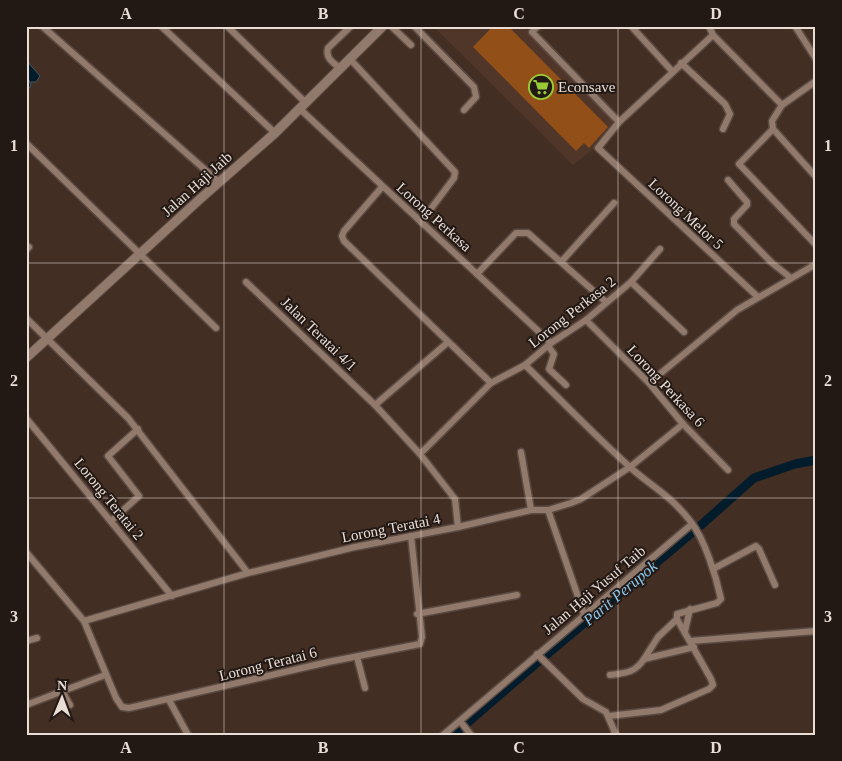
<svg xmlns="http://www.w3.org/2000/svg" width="842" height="761" font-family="Georgia,serif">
<rect width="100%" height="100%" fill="#432e24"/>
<polygon fill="#503629" points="433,26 524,26 615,122 596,147 573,165"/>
<polygon fill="#021c2c" stroke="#48565f" points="26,60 40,76 36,82 31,82 30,88 27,86 30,82 26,75"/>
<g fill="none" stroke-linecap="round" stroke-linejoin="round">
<g stroke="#021c2c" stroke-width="9">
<polyline points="700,526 754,478 795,464 816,460"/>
<polyline points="546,655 694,531"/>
<polyline points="467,723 540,660"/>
<polyline points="454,735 461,728"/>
</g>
</g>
<polygon fill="#924f18" points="493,26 508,26 608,127 589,148 584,143 576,151 473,47"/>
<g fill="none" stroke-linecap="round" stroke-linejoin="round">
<defs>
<g id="street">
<polyline points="42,26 219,182"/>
<polyline points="161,26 275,133"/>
<polyline points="227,26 306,103"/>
<polyline points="391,26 411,45"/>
<polyline points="414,26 474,87 476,97 464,110"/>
<polyline points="538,26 532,32 619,122"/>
<polyline points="631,26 672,71"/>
<polyline points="709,26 713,35 782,105"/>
<polyline points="795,26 816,59"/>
<polyline points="713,35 619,122 598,148 758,297"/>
<polyline points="350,59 455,172 454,178 421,222"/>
<polyline points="681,63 725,104 730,114 723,129"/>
<path d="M341 69C334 63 325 59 328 48L351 26"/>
<polyline points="816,81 782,105 772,121 773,129 816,177"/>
<polyline points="300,109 551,343"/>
<polyline points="773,129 739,164 816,245"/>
<polyline points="26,143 216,328"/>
<polyline points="728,180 747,202 747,205 734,219 734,224 772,263 791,278"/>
<polyline points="382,187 344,231 342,236 344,241 491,383"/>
<polyline points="26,250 29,247"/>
<polyline points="562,261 614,203"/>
<polyline points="477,274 516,233 528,233 606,302"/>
<polyline points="246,282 375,405 420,454 455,499 458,527"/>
<polyline points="631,282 684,332"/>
<polyline points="26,318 128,418 248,573"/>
<polyline points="586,320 649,383 683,424 728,470"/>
<polyline points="548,346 554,354 549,369 566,385"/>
<path d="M525 365C560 399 595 436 632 469 654 488 672 497 691 522 705 540 716 576 721 599L717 603 677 614V619L711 679 713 685 709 689 661 710 609 716"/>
<polyline points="649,383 737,310 816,264"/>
<polyline points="375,405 447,343"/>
<polyline points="26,418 172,596"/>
<polyline points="521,452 531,510"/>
<polyline points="420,454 491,383 525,365 551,343 586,320 631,282 660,249"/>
<polyline points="548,510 584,614"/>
<polyline points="111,521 139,496 108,456 138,429"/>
<polyline points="26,552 84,621 116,698 122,707 129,708 328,662 420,644 422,637 411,536"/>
<polyline points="713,569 756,546 759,549 775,585"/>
<polyline points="417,614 517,595"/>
<polyline points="84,621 248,573 355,547 458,527 531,510 548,510 571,503 581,499 630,467 683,424"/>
<polyline points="685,631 690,609"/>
<polyline points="26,641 37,638"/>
<polyline points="690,641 816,631"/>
<polyline points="537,654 583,699 606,712 616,735"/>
<polyline points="357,657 365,688"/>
<polyline points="644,659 658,637 677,619"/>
<path d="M610 675C625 673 635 673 644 659L694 647"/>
<polyline points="62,691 70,705"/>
<polyline points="169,700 188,735"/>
<polyline points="26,705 105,675"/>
<polyline points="460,721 471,735"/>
<polyline points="443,735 692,524"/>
</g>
<polyline id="secondary" points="26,358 200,199 275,133 383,26"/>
</defs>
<use href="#street" stroke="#5b4a41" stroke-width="9"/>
<use href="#secondary" stroke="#5b4a41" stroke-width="11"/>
<use href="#street" stroke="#91796c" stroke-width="6"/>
<use href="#secondary" stroke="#91796c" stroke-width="9"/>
</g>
<path fill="none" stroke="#eaddd6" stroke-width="1" stroke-opacity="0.55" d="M224 26V735M421 26V735M618 26V735M26 263H816M26 498H816"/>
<defs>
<symbol id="supermarket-ring" viewBox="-11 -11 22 22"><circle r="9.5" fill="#221914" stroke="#98cb36" stroke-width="1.5"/><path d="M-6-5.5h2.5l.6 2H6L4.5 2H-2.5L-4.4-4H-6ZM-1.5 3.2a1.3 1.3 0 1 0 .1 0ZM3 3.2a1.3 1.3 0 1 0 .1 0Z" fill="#98cb36"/></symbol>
</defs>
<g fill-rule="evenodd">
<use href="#supermarket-ring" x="527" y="73" width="28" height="28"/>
</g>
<g text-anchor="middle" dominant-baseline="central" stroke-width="4" stroke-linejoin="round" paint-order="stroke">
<g font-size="15" fill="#eaddd6" stroke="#221914" text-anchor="start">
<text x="558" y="87">Econsave</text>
</g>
<g font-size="15" fill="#eaddd6" stroke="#221914">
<text transform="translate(197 184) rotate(-42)">Jalan Haji Jaib</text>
<text transform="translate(686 214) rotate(43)">Lorong Melor 5</text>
<text transform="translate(434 217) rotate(42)">Lorong Perkasa</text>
<text transform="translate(572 312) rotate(-38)">Lorong Perkasa 2</text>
<text transform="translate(319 334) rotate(44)">Jalan Teratai 4/1</text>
<text transform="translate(666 386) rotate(47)">Lorong Perkasa 6</text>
<text transform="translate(109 499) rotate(51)">Lorong Teratai 2</text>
<text transform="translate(391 528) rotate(-11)">Lorong Teratai 4</text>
<text transform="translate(594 590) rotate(-40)">Jalan Haji Yusuf Taib</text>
<text transform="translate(268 664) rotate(-14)">Lorong Teratai 6</text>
</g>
<g font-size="16" font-style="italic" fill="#8ac8f0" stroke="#221914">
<text transform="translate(620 593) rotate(-40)">Parit Perupok</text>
</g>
</g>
<rect width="842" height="761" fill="none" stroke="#221914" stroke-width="55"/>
<g transform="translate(62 698) rotate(1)" stroke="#221914" stroke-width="4" paint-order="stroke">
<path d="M0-4L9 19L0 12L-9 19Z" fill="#eaddd6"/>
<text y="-8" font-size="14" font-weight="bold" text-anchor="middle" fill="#eaddd6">N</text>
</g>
<rect x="28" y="28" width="786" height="706" fill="none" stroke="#eaddd6" stroke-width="2"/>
<g font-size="16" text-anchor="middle" font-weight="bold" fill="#eaddd6">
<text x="126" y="19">A</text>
<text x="323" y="19">B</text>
<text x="519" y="19">C</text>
<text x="716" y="19">D</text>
<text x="14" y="151">1</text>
<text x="828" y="151">1</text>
<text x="14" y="386">2</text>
<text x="828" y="386">2</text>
<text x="14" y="622">3</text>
<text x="828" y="622">3</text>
<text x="126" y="753">A</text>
<text x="323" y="753">B</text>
<text x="519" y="753">C</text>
<text x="716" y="753">D</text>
</g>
</svg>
